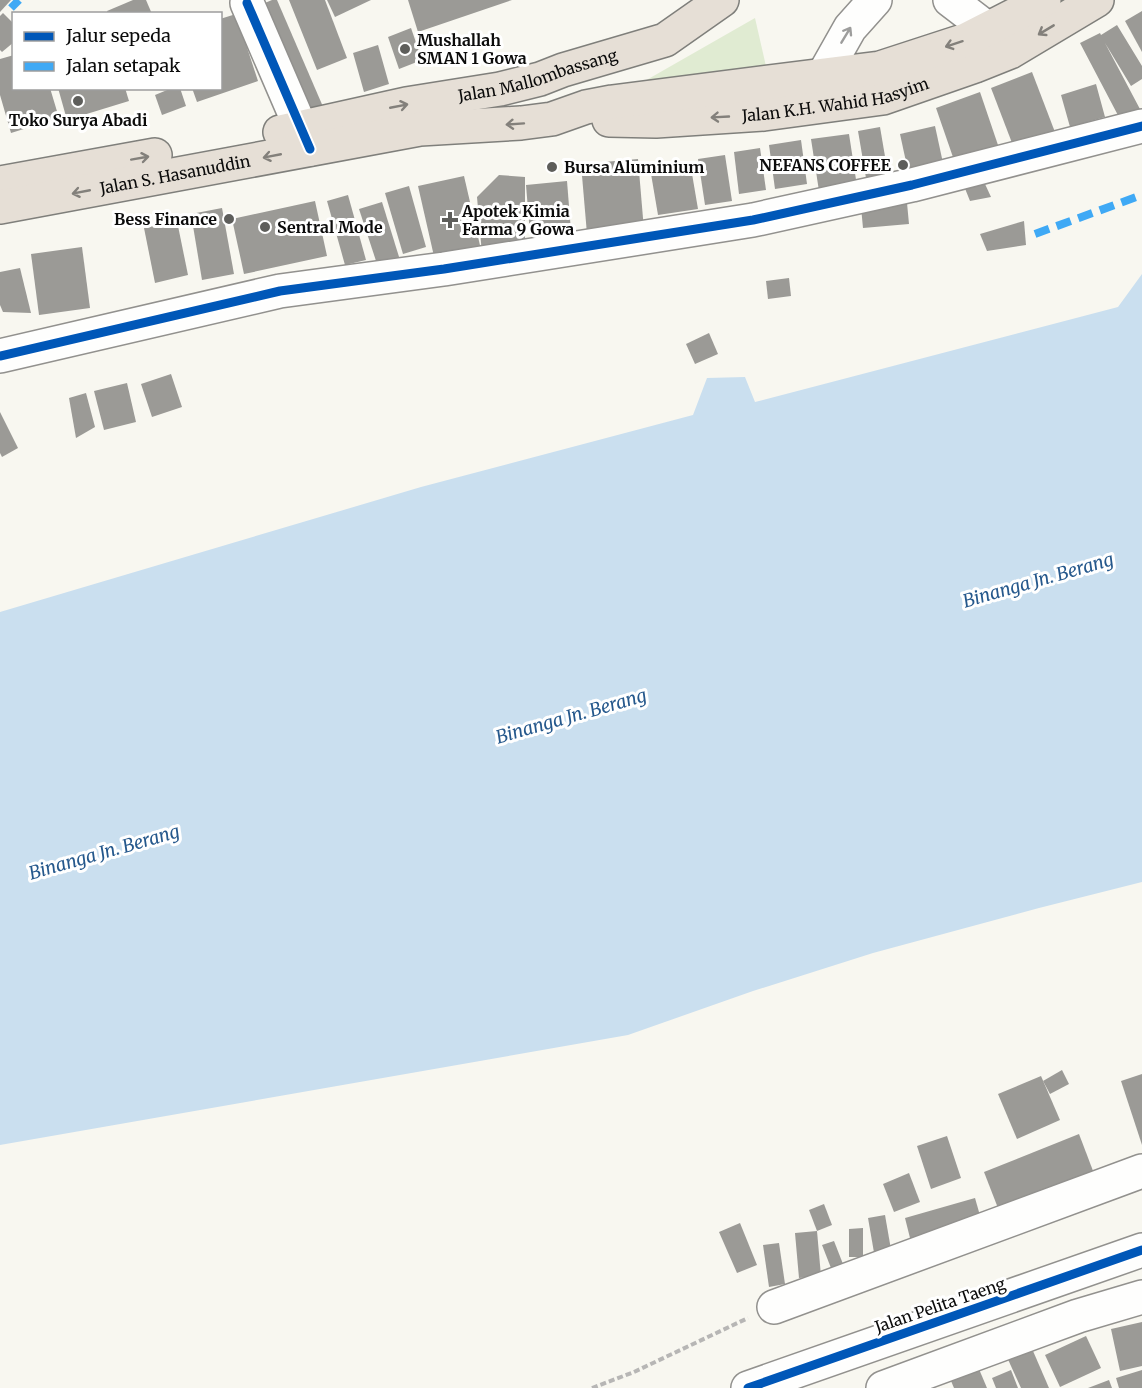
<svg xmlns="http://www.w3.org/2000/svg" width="1142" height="1388" font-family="Merriweather,serif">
<rect width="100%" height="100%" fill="#f8f7f0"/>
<polygon fill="#e0ebd2" points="755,18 768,75 636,86"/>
<polygon fill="#cadfef" points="1142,274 1142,882 1039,908 873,953 753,991 628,1035 0,1145 0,612 421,487 693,415 707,378 745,377 755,402 1118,307"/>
<g fill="#9b9a96">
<polygon points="0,0 11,0 0,12"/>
<polygon points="133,0 146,0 152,14 108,14 107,11"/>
<polygon points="272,0 277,0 324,109 301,119 253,8"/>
<polygon points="289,0 325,0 347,58 317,70"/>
<polygon points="327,0 371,0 335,17"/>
<polygon points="408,0 512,0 418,32"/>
<polygon points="1142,11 1142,52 1125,21"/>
<polygon points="3,13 14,24 14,42 2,52 0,50 0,16"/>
<polygon points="236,14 258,81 197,102 192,88 220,88 220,19"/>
<polygon points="1117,25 1142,66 1142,79 1131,86 1105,43 1141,111 1121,121 1080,43 1100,33 1101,35"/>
<polygon points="411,28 422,60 399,69 388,37"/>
<polygon points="378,45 389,84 364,92 353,53"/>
<polygon points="14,55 14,88 50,88 59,118 11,133 0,95 0,59"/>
<polygon points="1032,72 1058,140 1017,156 991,88"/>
<polygon points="1096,84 1105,117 1070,127 1061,95"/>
<polygon points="58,88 125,88 129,101 67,120"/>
<polygon points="172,88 180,88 186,106 162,115 155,95"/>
<polygon points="980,92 999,148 955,163 936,108"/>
<polygon points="935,126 943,163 908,171 900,134"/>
<polygon points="880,127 888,174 866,178 858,131"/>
<polygon points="849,134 857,186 819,191 811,139"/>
<polygon points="801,140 807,184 775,189 769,145"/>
<polygon points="760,148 766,190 739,194 734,152"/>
<polygon points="725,155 732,201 705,205 698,159"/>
<polygon points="638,159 644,230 587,234 581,164"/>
<polygon points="690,162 698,209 658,215 650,168"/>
<polygon points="499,175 525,177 525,241 482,254 477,197"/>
<polygon points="464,176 482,254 436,265 418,186"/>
<polygon points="567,181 571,231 530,234 526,185"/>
<polygon points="985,184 991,197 970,201 964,186"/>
<polygon points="409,186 426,247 403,254 385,193"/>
<polygon points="348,195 366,260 345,265 327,201"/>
<polygon points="315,201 327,256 244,274 232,219"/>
<polygon points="382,202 400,260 378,267 359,209"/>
<polygon points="907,203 909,224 863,228 861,207"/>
<polygon points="222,208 234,274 202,280 191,214"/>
<polygon points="177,221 188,275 155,283 144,228"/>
<polygon points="1024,221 1026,245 987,251 980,234"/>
<polygon points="82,247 90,308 39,315 31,254"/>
<polygon points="20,268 31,313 3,312 0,305 0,272"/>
<polygon points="789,278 791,296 768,299 766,281"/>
<polygon points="709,333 718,354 695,364 686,344"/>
<polygon points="171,374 182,407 152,417 141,384"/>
<polygon points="127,383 136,422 104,430 94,391"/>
<polygon points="86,393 95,427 76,438 69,398"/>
<polygon points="0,412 18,448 2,457 0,453"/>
<polygon points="1062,1070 1069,1084 1050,1094 1043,1081"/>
<polygon points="1142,1074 1142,1145 1121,1081"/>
<polygon points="1041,1076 1060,1120 1017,1139 998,1094"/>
<polygon points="1079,1134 1098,1184 1003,1221 984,1172"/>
<polygon points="947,1136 961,1178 931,1189 917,1146"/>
<polygon points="909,1173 920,1202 894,1212 883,1184"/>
<polygon points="975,1198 983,1226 912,1246 905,1218"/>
<polygon points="824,1204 832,1225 817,1231 809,1210"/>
<polygon points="885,1215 893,1261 876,1264 868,1218"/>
<polygon points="740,1223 757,1265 737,1273 719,1232"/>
<polygon points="863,1228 863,1257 849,1257 849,1229"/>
<polygon points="817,1231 821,1276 799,1278 795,1233"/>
<polygon points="834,1241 843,1264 831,1268 822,1245"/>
<polygon points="779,1243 785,1284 769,1287 763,1245"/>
<polygon points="1142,1322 1142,1366 1120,1371 1111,1329"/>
<polygon points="1086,1336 1101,1368 1060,1387 1045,1355"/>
<polygon points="1030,1344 1049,1388 1021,1388 1006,1355"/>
<polygon points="976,1362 987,1388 954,1388 948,1374"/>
<polygon points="1011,1370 1018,1388 996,1388 992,1378"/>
<polygon points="1142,1370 1142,1388 1119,1388 1116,1378"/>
<polygon points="1109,1380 1112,1388 1088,1388"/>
</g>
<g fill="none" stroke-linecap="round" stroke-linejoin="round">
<defs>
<g id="minor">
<polyline points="950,0 988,29"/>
<polyline points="247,3 310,149"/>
<polyline points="824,74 850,28 875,0"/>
<polyline points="0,356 280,291 444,269 753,220 912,185 1142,126"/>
<polyline points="774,1307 1142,1171"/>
<polyline points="748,1388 1142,1250"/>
<polyline points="883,1388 1078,1316 1142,1297"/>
</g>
<g id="highway">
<path id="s1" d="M609 120 656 121 764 114 883 98 975 66 1010 52 1097 0"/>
<path id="s2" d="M280 132 406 104 500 89 540 79 563 70 665 40 722 0"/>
<polyline points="0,183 155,155"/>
<path id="s3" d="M0 207 420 129 521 123 552 119 586 107 612 102 880 68 966 40 1044 0"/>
</g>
</defs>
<use href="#minor" stroke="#92918e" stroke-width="36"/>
<use href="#highway" stroke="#7f7f7b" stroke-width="36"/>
<polyline stroke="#b7b6b5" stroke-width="4" stroke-dasharray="6 3" stroke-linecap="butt" points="592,1388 634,1372 748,1318"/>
<use href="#minor" stroke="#fefefd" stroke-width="33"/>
<use href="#highway" stroke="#e6dfd6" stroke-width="33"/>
<g stroke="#3fa9f5" stroke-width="8" stroke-dasharray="15 8" stroke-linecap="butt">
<polyline points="11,8 19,0"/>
<polyline points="1035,234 1142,195"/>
</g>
<defs>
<g id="cycleway">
<polyline points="247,3 310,149"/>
<polyline points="0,356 280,291 444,269 753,220 912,185 1142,126"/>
<polyline points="748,1388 1142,1250"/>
</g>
</defs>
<use href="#cycleway" stroke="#fff" stroke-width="13"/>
<use href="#cycleway" stroke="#0057b8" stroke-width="9"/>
</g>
<defs><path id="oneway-shaft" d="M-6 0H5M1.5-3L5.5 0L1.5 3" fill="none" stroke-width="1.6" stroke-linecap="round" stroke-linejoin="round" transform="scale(1.5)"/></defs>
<g stroke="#83807b">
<use href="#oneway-shaft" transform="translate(1046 30) rotate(149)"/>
<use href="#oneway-shaft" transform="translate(954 44) rotate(162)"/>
<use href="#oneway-shaft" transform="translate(399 106) rotate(-11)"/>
<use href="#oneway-shaft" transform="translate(720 117) rotate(177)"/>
<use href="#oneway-shaft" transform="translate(515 124) rotate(176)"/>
<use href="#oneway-shaft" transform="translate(272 156) rotate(169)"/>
<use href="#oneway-shaft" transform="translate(140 158) rotate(-10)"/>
<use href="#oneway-shaft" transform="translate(81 192) rotate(169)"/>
</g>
<use stroke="#9d9d9c" href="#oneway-shaft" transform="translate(846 35) rotate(-59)"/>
<g fill="#5e5e5b" stroke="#fff" stroke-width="2">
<circle cx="405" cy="49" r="6"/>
<circle cx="78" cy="101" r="6"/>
<circle cx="903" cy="165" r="6"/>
<circle cx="552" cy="167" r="6"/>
<circle cx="229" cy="219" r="6"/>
<path d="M447 211h6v6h6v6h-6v6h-6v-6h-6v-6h6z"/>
<circle cx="265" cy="227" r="6"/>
</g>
<g text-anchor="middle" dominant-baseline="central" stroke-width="6" stroke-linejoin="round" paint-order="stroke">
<g font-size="16" font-weight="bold" fill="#0b0b0b" stroke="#fff" text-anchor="start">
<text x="417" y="40">Mushallah<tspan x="417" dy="18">SMAN 1 Gowa</tspan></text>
<text x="78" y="120" text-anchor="middle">Toko Surya Abadi</text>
<text x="891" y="165" text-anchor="end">NEFANS COFFEE</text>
<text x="564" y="167">Bursa Aluminium</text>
<text x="462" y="211">Apotek Kimia<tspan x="462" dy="18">Farma 9 Gowa</tspan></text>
<text x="217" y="219" text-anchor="end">Bess Finance</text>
<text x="277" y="227">Sentral Mode</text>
</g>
<g font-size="16" fill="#0b0b0b" stroke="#fff">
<text stroke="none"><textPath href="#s2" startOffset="264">Jalan Mallombassang</textPath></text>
<text stroke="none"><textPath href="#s1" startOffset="228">Jalan K.H. Wahid Hasyim</textPath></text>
<text stroke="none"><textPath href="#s3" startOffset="178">Jalan S. Hasanuddin</textPath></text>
<text transform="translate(940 1305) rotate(-19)">Jalan Pelita Taeng</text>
</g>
<g font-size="18" font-style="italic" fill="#25588c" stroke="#fff">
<text transform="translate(1038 580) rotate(-16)">Binanga Jn. Berang</text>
<text transform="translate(571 716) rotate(-16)">Binanga Jn. Berang</text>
<text transform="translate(104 852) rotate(-16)">Binanga Jn. Berang</text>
</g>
</g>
<rect x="12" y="12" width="210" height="78" fill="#ffffff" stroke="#9d9d9d" stroke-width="1.5"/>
<rect x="24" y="32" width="30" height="9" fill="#0057b8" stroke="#9d9d9d" stroke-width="1.5"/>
<text x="66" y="42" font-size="18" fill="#0b0b0b">Jalur sepeda</text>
<rect x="24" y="62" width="30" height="9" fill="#3fa9f5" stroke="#9d9d9d" stroke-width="1.5"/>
<text x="66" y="72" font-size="18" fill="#0b0b0b">Jalan setapak</text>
</svg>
